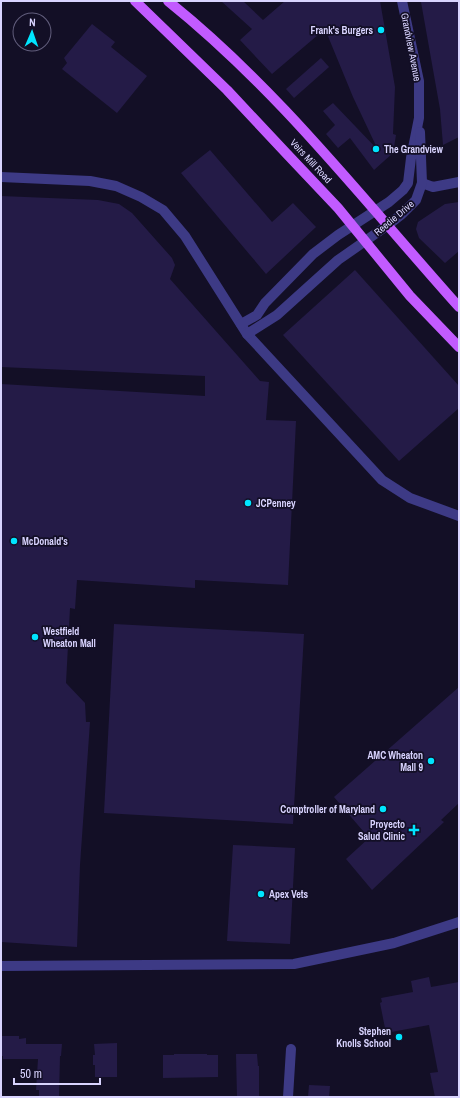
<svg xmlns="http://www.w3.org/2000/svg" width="460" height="1098" font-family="'Archivo Narrow',sans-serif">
<rect width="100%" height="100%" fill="#130f26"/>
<g fill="#241b47">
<polygon points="221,1 243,1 263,20 285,1 380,1 395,87 393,134 396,135 393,153 374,170 350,138 338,148 326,134 335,125 323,111 333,103 378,150 353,97 325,29 272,74 240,40 252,29"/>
<polygon points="427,1 459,1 459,137 443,145 440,109 421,2"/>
<polygon points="92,24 115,42 111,47 147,76 117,113 62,69 67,63 64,58"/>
<polygon points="321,58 329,67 294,98 286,89"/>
<polygon points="210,150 272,222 293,203 316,227 266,274 181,173"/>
<polygon points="1,196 98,200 119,204 132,213 172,258 175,265 170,279 260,381 269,382 266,420 296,421 288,585 195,580 195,588 77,580 75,609 70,608 66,683 85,703 86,722 90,722 80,865 77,947 1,942 1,384 205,396 205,376 1,367"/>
<polygon points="459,202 459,251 445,263 419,238 416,229 418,222 445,204"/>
<polygon points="355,270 459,386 459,408 399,461 327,383 283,335"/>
<polygon points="114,624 304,634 293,824 104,813"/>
<polygon points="459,687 459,803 441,820 444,822 372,890 346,859 369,838 334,797"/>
<polygon points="233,845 295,848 290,944 227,941"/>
<polygon points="429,977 431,987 459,982 459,1097 435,1097 430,1073 438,1072 429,1025 386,1033 380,1003 382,1002 381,998 413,992 411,981"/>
<polygon points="1,1036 19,1036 19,1039 26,1038 26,1044 62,1044 61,1056 60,1056 59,1097 39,1096 39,1090 36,1090 38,1059 3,1059 3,1056 1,1056"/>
<polygon points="117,1043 117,1077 95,1077 95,1065 93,1065 93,1055 95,1055 94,1044"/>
<polygon points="174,1054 207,1054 207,1055 218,1055 218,1077 163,1078 163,1055 174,1055"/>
<polygon points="236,1054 257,1054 258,1066 259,1066 259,1097 237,1097"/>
<polygon points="309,1085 330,1086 329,1097 308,1097"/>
</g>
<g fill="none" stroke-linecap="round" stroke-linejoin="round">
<g stroke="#3d3a85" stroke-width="10">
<polyline points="1,177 90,181 116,186 141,197 163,210 185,236 247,334 382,480 410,498 459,516"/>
<polyline points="422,183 433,187 459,182"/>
<polyline points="241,324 257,315 265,303 313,254 338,235 389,202 403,190 408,183 411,158 419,118 419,81 402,1"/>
<polyline points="247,334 277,315 338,260 388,225 402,214 416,200 422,183 420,132"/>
<polyline points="1,966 294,964 394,943 459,922"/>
<polyline points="288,1097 291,1049"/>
</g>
<g stroke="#c25bff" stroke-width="10">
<polyline points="135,1 227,90 286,153 338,208 410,296 459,347"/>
<path d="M168 1C278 89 365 202 459 307"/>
</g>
</g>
<g fill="#00e5ff" stroke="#130f26" stroke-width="1.5">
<circle cx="381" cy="30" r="4"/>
<circle cx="376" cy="149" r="4"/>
<circle cx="248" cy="503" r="4"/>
<circle cx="14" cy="541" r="4"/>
<circle cx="35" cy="637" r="4"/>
<circle cx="431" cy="761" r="4"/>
<circle cx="383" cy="809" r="4"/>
<path d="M412 824h4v4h4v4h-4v4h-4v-4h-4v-4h4z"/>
<circle cx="261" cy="894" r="4"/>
<circle cx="399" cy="1037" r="4"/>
</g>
<g text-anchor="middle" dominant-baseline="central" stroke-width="3.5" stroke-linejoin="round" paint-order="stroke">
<g font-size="10" font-weight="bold" fill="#d9d4ff" stroke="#130f26" text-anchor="end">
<text x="373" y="30">Frank's Burgers</text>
<text x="384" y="149" text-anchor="start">The Grandview</text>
<text x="256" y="503" text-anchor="start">JCPenney</text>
<text x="22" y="541" text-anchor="start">McDonald's</text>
<text x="43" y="631" text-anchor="start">Westfield<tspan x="43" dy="12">Wheaton Mall</tspan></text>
<text x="423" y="755">AMC Wheaton<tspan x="423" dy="12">Mall 9</tspan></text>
<text x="375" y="809">Comptroller of Maryland</text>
<text x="405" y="824">Proyecto<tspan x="405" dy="12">Salud Clinic</tspan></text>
<text x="269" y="894" text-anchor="start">Apex Vets</text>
<text x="391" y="1031">Stephen<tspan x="391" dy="12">Knolls School</tspan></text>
</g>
<g font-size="10" fill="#d9d4ff" stroke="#130f26">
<text transform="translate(411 47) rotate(79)">Grandview Avenue</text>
<text transform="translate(311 161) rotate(47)">Veirs Mill Road</text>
<text transform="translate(394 218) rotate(-40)">Reedie Drive</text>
</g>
</g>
<rect width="460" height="1098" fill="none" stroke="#d9d4ff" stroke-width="4"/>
<g transform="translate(32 32) rotate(2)"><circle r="19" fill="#130f26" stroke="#625e7d"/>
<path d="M0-3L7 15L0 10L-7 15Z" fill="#00e5ff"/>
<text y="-6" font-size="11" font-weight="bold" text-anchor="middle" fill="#d9d4ff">N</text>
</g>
<path d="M14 1078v6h86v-6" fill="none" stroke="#d9d4ff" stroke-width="2"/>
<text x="20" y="1078" font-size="12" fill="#d9d4ff" stroke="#130f26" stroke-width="3" paint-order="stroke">50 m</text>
</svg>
